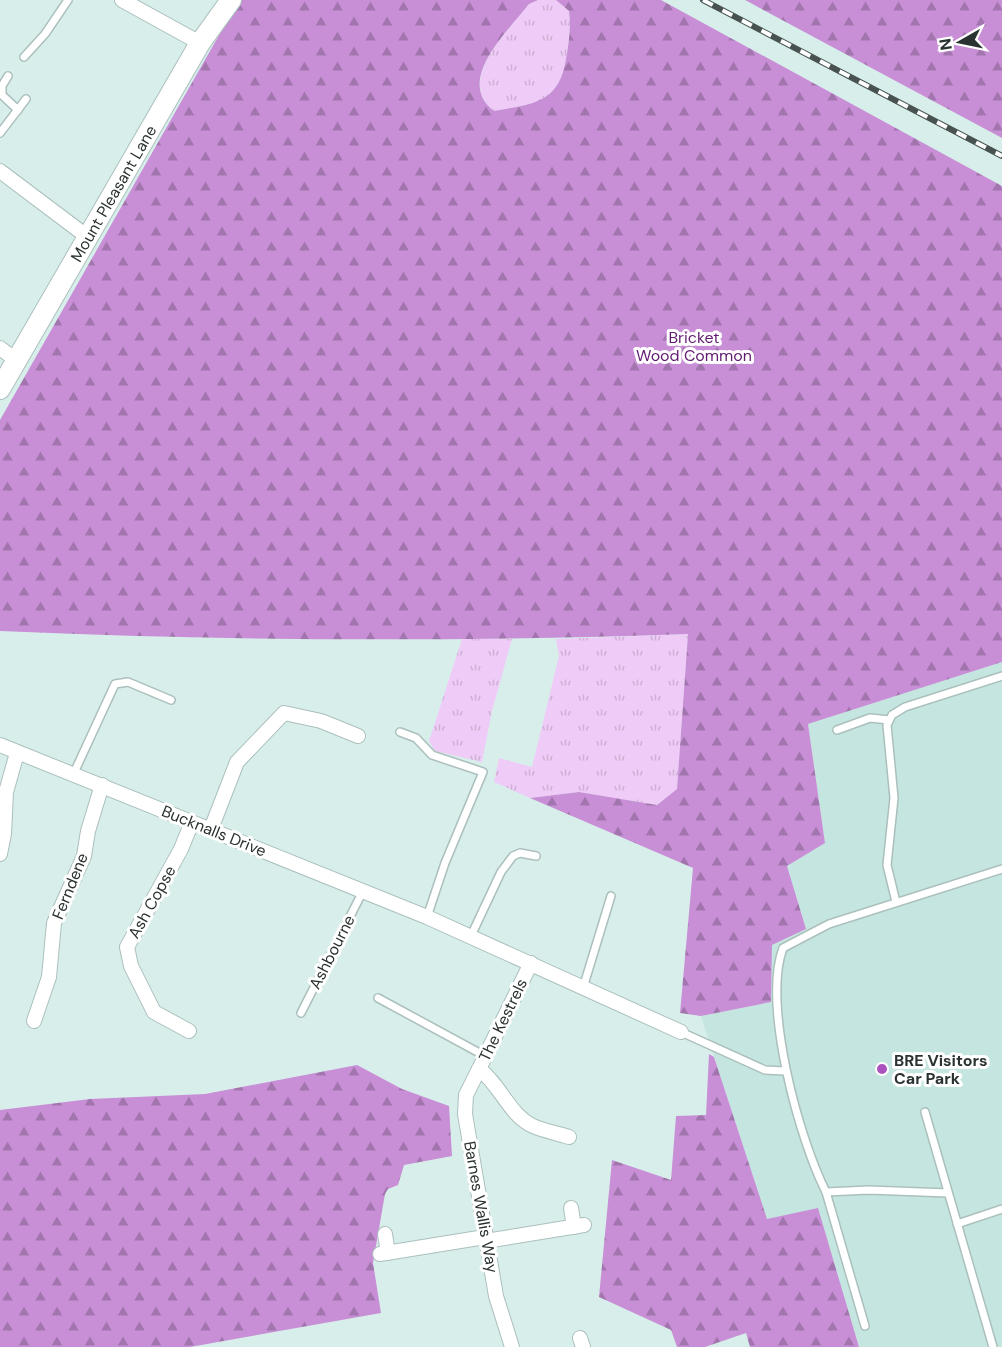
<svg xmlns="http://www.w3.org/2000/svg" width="1002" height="1347" font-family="'DM Sans',sans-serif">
<defs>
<pattern id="grass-tufts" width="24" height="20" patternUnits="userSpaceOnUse" patternTransform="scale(1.5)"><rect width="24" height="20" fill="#efccf7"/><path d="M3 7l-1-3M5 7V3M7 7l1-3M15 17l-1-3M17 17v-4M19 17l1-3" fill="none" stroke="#cdb0d4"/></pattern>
<pattern id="forest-firs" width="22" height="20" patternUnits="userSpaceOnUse" patternTransform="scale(1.5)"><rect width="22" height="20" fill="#c88fd6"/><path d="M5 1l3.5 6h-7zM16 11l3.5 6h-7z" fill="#a375ae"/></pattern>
</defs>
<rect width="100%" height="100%" fill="#d8eeeb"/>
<polygon fill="#c5e5e0" points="1002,662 1002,1347 859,1347 818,1209 767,1220 701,1016 771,1002 772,945 806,929 787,866 825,843 808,724"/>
<g fill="url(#grass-tufts)">
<path d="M538 0H556L569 11C571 28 569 42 566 59 559 103 533 104 494 111 455 81 508 31 529 4Z"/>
<polygon points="688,634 677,789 657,805 579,792 530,798 494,782 499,758 532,767 559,656 556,639"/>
<polygon points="462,639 512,639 492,711 482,762 435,751 429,741"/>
</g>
<g fill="url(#forest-firs)">
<path d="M239 0H538L529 4C508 31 454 81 494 111 533 104 559 103 566 59 569 42 571 28 569 11L556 0H661L1002 186V662L808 724 825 843 787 866 806 929 772 945 771 1002 701 1016 680 1013 693 868 530 798 579 792 657 805 677 789 688 634C458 642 229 641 0 631V420Z"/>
<polygon points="745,0 1002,0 1002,138"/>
<polygon points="709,1054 714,1057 767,1219 818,1208 859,1347 750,1347 746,1333 705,1347 677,1347 671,1330 599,1297 612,1160 671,1180 676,1116 706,1115"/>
<polygon points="357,1065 402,1089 449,1106 452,1156 404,1165 398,1185 388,1189 385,1194 373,1263 381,1313 190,1347 0,1347 0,1110 90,1099 205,1094"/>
</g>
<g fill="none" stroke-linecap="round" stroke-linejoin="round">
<defs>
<g id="lane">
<polyline points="24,57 45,34 68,0"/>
<polyline points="8,76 2,86 2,95 18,110"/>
<polyline points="0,133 26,99"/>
<polyline points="837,730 870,718 889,720"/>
<polyline points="400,732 416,738 432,755 483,772 445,863 427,917"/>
<polyline points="73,775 115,684 128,682 171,700"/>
<polyline points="896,902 887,865 894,798 887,725 892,715 905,707 1002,676"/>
<polyline points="470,938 501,872 513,856 520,853 536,856"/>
<polyline points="583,988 611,896"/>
<polyline points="378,998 485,1056"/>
<polyline points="301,1013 363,891"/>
<polyline points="681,1032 765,1070 785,1071"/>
<polyline points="925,1112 993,1347"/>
<polyline points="826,1192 865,1326"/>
<path d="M948 1193 869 1190 826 1192C799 1139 762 1004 783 948L829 924 1002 869"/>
<polyline points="957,1224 1002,1209"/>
</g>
<g id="street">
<polyline points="122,0 200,43"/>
<polyline points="0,171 89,238"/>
<polyline points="0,348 17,361"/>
<polyline points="0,745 427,917 681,1032"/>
<polyline points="211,829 237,762 284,713 321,721 358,736"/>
<polyline points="0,854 4,834 6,792 17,753"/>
<path d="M531 963 479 1069C500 1084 509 1115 533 1126 544 1131 557 1133 569 1137"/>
<polyline points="34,1021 49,977 54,923 84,856 88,831 102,785"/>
<polyline points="189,1031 154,1012 131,966 127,947 181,849 192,822"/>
<polyline points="479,1069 466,1095 465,1114 496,1296 512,1347"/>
<polyline points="571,1208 574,1227"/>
<polyline points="385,1234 388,1253"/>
<polyline points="486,1241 584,1225"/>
<polyline points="380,1254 485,1237"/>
<polyline points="580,1338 583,1347"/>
</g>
<g id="secondary">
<path id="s1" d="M0 389 200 43 231 0"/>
</g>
</defs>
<use href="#lane" stroke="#abc0bd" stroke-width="10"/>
<use href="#street" stroke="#abc0bd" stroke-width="16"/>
<use href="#secondary" stroke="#abc0bd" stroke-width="22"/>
<use href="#lane" stroke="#fff" stroke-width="7"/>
<use href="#street" stroke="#fff" stroke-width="14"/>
<use href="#secondary" stroke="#fff" stroke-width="20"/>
<defs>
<polyline id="rail" points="703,0 1002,156"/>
</defs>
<use href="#rail" stroke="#485351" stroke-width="6"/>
<use href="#rail" stroke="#fff" stroke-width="4" stroke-dasharray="11" stroke-linecap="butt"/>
</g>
<circle fill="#ab52bf" stroke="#fff" stroke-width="2" cx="882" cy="1069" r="6"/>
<g text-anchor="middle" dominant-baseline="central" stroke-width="6" stroke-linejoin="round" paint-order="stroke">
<g font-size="16" fill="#2a3231" stroke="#fff">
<text stroke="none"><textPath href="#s1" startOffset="226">Mount Pleasant Lane</textPath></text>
<text transform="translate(214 831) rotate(22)">Bucknalls Drive</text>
<text transform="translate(70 886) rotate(-68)">Ferndene</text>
<text transform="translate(152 902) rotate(-61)">Ash Copse</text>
<text transform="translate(332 952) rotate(-63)">Ashbourne</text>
<text transform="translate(503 1020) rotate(-64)">The Kestrels</text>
<text transform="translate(481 1207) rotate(80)">Barnes Wallis Way</text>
</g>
<g font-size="16" fill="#611a70" stroke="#fff">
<text x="694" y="337">Bricket<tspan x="694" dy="18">Wood Common</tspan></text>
</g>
<g font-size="16" font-weight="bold" fill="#2a3231" stroke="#fff" text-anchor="start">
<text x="894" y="1060">BRE Visitors<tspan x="894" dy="18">Car Park</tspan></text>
</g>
</g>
<g transform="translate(960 42) rotate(261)" stroke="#ffffff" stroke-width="4.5" paint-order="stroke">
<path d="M0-4.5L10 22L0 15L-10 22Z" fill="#2a3231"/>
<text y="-9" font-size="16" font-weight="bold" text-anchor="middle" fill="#2a3231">N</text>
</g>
</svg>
